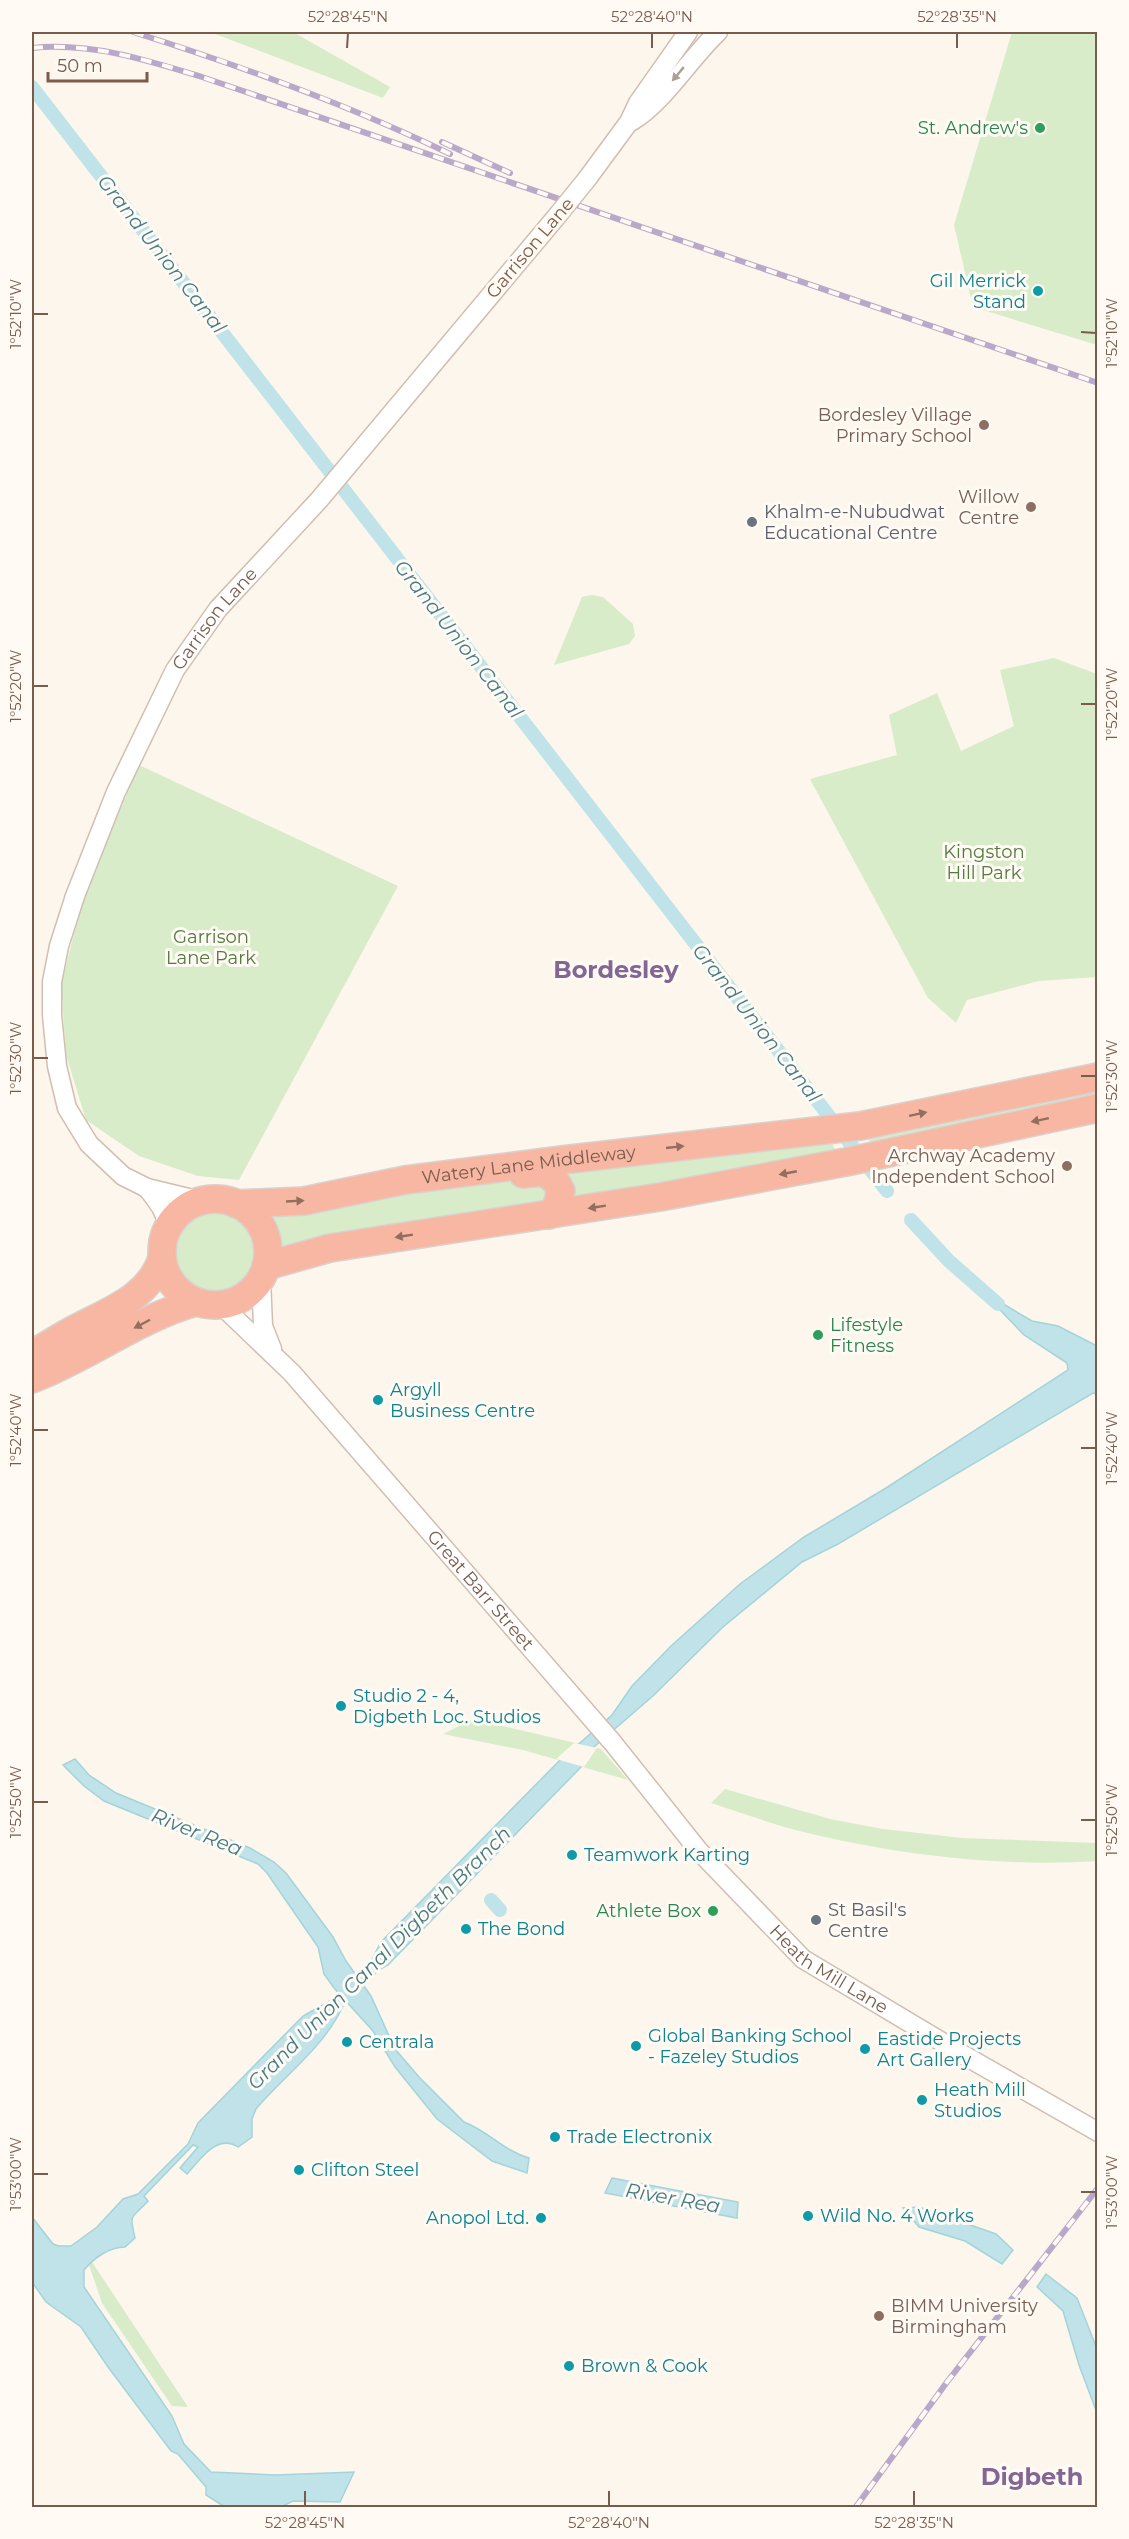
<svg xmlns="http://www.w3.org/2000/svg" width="1129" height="2539" font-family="Montserrat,sans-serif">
<rect width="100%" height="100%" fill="#fdf6ec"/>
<g fill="#d8ecc9">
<polygon points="210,32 293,32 390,87 383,98"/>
<polygon points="1012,32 1097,32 1097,345 973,307 954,225"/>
<polygon points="591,595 603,597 633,624 635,636 629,644 554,665 582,597"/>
<polygon points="1054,658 1097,674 1097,977 1039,981 967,1000 956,1023 928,998 810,779 897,755 889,715 937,693 961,751 1014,726 1000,670"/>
<polygon points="139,765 398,886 239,1180 198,1176 139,1156 86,1120 66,1055 61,984 85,893"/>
<polygon points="1097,1087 1097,1099 871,1144 865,1133"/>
<polygon points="830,1139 836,1151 564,1202 550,1167"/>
<polygon points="527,1177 547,1189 541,1206 276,1250 273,1230 264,1212"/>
<circle cx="215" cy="1252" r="39"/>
<polygon points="473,1719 601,1749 628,1780 523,1750 443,1734"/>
<path d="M725 1789 830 1819 883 1829 962 1838 1097 1843V1861C1004 1867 907 1856 816 1835 780 1827 745 1814 711 1803Z"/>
<polygon points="92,2262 188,2407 172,2406 102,2303 89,2265"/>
</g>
<g fill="#bfe3e8" stroke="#a5d3da" stroke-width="1.5">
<polygon points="983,1292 1032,1321 1058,1326 1097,1346 1097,1394 1093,1393 838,1544 802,1562 723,1627 654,1695 594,1747 581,1767 388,1965 377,1971 371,1970 370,1963 381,1942 559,1761 612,1715 632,1686 671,1646 740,1584 804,1537 886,1488 1068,1370 1067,1363 1024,1335"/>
<path d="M75 1759 89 1775 116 1793 250 1848 274 1862 286 1873 333 1937 346 1961 371 1996 395 2049 419 2077 464 2122C488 2131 504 2151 529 2158L527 2173 492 2161 437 2119 395 2067 373 2031 334 1988 324 1974 318 1947 267 1873 258 1864 104 1801 84 1786 63 1765Z"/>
<path d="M333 1999 339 2001 342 2008C323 2048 284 2076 256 2109L252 2119V2137L238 2147C217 2133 200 2160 187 2174L180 2168 198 2147 193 2145 144 2196 148 2201C131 2220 129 2212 135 2238L125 2247C109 2247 94 2258 84 2270V2287L172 2416 184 2444 211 2472 275 2475 354 2472 340 2502 293 2501 281 2507H225L206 2495V2487L178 2454 171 2451 108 2367 81 2327 46 2302 32 2282V2217L53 2244 59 2246H71L97 2227 123 2199 138 2194 188 2144 198 2123 303 2016Z"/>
<polygon points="612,2178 738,2202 737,2218 605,2193"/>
<polygon points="919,2207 996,2234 1013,2250 1002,2264 965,2241 919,2227 903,2208"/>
<polygon points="1046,2274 1077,2298 1097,2349 1097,2413 1079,2365 1063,2311 1037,2287"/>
</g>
<polygon fill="#fdf6ec" points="574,1743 597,1748 584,1767 556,1759"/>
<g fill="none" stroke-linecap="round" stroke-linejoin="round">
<g stroke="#bfe3e8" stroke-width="14">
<polyline points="32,87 887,1191"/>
<polyline points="911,1220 949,1261 998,1304"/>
<polyline points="491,1900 500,1910"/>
<polyline points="328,2013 382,1958"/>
</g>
<defs>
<g id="minor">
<path d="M632 121C662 104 691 57 718 32"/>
<polyline points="587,179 629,122 638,103 688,32"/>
<path d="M147 1188C157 1201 169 1214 166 1231"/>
<path id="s1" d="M201 1201 147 1188 123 1176 89 1144 67 1108 57 1066 52 1015V982L59 946 75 896 116 792 175 670 218 609 319 500 557 216"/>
<polyline points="261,1278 263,1326 272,1349"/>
<path id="s2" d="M221 1305 292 1373 613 1743 699 1851 803 1959 967 2057 1098 2132"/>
</g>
<g id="highway">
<polyline points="523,1174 543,1172 555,1180 561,1191 556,1208 549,1215"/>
<circle cx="215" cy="1252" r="53"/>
<path id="s3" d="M236 1204 304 1201 405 1180 562 1160 860 1126 1098 1077"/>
<polyline points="266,1266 330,1248 660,1197 846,1162 1098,1108"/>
<path d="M32 1354C47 1346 61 1336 77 1328 109 1311 150 1297 162 1258"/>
<path d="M32 1379C88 1358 138 1318 196 1302"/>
</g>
</defs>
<use href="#minor" stroke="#d1beb0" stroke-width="21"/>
<use href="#highway" stroke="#dad1cd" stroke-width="30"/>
<use href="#minor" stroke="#fff" stroke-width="18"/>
<use href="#highway" stroke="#f7b7a3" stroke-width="27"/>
<defs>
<g id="rail">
<path d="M133 32C241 66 347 104 450 154"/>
<path d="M32 48C90 42 147 60 202 77L1098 383"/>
<polyline points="442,142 510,173"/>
<polyline points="855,2508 947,2382 1098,2188"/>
</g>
</defs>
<use href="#rail" stroke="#b9a8c9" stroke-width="6"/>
<use href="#rail" stroke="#fffaf3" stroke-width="4" stroke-dasharray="11" stroke-linecap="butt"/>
<defs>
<polyline id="minor-bridge" points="557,216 587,179"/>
</defs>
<use href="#minor-bridge" stroke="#d1beb0" stroke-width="21" stroke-linecap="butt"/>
<use href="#minor-bridge" stroke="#fff" stroke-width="18"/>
</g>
<defs><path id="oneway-solid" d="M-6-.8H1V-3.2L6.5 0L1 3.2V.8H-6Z" transform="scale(1.5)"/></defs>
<use fill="#af9d94" href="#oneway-solid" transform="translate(678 74) rotate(130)"/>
<g fill="#936e5e">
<use href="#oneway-solid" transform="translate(918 1114) rotate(-12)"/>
<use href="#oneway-solid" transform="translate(1040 1120) rotate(168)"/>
<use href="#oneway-solid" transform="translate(675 1147) rotate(-6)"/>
<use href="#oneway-solid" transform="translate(788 1173) rotate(169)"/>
<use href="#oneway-solid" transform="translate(295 1201) rotate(-3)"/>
<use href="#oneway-solid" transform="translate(597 1207) rotate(171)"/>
<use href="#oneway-solid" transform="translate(404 1236) rotate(171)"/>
<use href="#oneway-solid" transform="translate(142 1324) rotate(152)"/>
</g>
<path fill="none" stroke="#7a5c4d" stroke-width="2" d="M347 48 348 33M652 48V33M957 48V33M33 314H48M1081 332 1096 333M33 686H48M1081 704H1096M33 1058H48M1081 1076H1096M33 1430H48M1081 1448H1096M33 1802H48M1081 1820H1096M33 2174H48M1081 2192H1096M305 2506V2491M609 2506V2491M914 2506V2491"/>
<g fill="#2e9e5b" stroke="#fffaf3" stroke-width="2">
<circle cx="1040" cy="128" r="6"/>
<circle cx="818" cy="1335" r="6"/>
<circle cx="713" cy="1911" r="6"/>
</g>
<g fill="#0f9aa8" stroke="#fffaf3" stroke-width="2">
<circle cx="1038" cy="291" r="6"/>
<circle cx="378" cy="1400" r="6"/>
<circle cx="341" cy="1706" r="6"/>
<circle cx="572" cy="1855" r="6"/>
<circle cx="466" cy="1929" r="6"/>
<circle cx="347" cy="2042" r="6"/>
<circle cx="636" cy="2046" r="6"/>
<circle cx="865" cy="2049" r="6"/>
<circle cx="922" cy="2100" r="6"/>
<circle cx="555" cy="2137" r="6"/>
<circle cx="299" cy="2170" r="6"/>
<circle cx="808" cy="2216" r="6"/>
<circle cx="541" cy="2218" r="6"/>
<circle cx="569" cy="2366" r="6"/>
</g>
<g fill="#8d6e63" stroke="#fffaf3" stroke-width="2">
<circle cx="984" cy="425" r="6"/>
<circle cx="1031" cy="507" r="6"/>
<circle cx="1067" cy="1166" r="6"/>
<circle cx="879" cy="2316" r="6"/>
</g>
<g fill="#6b7280" stroke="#fffaf3" stroke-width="2">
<circle cx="752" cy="522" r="6"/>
<circle cx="816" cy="1920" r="6"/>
</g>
<g text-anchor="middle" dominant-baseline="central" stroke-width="6" stroke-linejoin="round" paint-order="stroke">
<g font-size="18" fill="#27864d" stroke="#fffaf3" text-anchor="end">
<text x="1028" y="128">St. Andrew's</text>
<text x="830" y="1325" text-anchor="start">Lifestyle<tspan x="830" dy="21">Fitness</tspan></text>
<text x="701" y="1911">Athlete Box</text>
</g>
<g font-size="18" fill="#7a5c4d" stroke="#fffaf3">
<text transform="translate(530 248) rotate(-50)">Garrison Lane</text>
<text stroke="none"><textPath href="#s1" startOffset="700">Garrison Lane</textPath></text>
<text stroke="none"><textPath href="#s3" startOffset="296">Watery Lane Middleway</textPath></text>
<text stroke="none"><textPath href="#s2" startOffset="386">Great Barr Street</textPath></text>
<text stroke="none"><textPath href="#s2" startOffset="903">Heath Mill Lane</textPath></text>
</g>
<g font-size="18" fill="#0d838f" stroke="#fffaf3" text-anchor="start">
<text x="1026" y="281" text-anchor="end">Gil Merrick<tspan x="1026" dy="21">Stand</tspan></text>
<text x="390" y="1390">Argyll<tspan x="390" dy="21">Business Centre</tspan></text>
<text x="353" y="1696">Studio 2 - 4,<tspan x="353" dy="21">Digbeth Loc. Studios</tspan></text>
<text x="584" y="1855">Teamwork Karting</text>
<text x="478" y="1929">The Bond</text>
<text x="648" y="2036">Global Banking School<tspan x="648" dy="21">- Fazeley Studios</tspan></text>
<text x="877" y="2039">Eastide Projects<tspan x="877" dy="21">Art Gallery</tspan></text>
<text x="359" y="2042">Centrala</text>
<text x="934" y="2090">Heath Mill<tspan x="934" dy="21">Studios</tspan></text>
<text x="567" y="2137">Trade Electronix</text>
<text x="311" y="2170">Clifton Steel</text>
<text x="820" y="2216">Wild No. 4 Works</text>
<text x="529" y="2218" text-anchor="end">Anopol Ltd.</text>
<text x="581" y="2366">Brown &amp; Cook</text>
</g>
<g font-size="18" fill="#785e54" stroke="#fffaf3" text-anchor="end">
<text x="972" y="415">Bordesley Village<tspan x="972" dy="21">Primary School</tspan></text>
<text x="1019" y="497">Willow<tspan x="1019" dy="21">Centre</tspan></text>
<text x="1055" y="1156">Archway Academy<tspan x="1055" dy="21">Independent School</tspan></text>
<text x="891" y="2306" text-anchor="start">BIMM University<tspan x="891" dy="21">Birmingham</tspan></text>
</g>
<g font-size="18" fill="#5b616d" stroke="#fffaf3" text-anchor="start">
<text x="764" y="512">Khalm-e-Nubudwat<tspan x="764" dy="21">Educational Centre</tspan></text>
<text x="828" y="1910">St Basil's<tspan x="828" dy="21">Centre</tspan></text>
</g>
<g font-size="18" fill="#537a41" stroke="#fffaf3">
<text x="984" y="852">Kingston<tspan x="984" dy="21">Hill Park</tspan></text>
<text x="211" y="937">Garrison<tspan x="211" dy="21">Lane Park</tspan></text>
</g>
<g font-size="20" font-style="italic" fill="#437c86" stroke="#fffaf3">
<text transform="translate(162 254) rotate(52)">Grand Union Canal</text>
<text transform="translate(459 639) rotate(52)">Grand Union Canal</text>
<text transform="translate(757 1023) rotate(52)">Grand Union Canal</text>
<text transform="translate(197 1832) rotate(22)">River Rea</text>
<text transform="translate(379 1958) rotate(-45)">Grand Union Canal Digbeth Branch</text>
<text transform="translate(673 2198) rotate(10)">River Rea</text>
</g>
<g font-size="24" font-weight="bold" fill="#846695" stroke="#fffaf3">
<text x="616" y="969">Bordesley</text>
<text x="1032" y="2476">Digbeth</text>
</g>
</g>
<rect width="1129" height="2539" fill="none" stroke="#fffaf3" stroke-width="66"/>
<path d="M48 72v9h99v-9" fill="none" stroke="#7a5c4d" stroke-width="3"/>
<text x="57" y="72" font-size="18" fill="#7a5c4d" stroke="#fffaf3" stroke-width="4.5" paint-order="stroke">50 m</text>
<rect x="33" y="33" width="1063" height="2473" fill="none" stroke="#7a5c4d" stroke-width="2"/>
<g font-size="15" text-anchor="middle" fill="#7a5c4d">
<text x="348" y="22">52°28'45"N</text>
<text x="652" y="22">52°28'40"N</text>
<text x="957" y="22">52°28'35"N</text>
<text transform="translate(16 314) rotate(-90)" y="5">1°52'10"W</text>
<text transform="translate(1112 333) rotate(-90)" y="5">1°52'10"W</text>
<text transform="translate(16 686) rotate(-90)" y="5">1°52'20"W</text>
<text transform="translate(1112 704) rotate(-90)" y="5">1°52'20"W</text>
<text transform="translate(16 1058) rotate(-90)" y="5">1°52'30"W</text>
<text transform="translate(1112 1076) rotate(-90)" y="5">1°52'30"W</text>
<text transform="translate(16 1430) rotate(-90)" y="5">1°52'40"W</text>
<text transform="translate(1112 1448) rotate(-90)" y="5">1°52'40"W</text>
<text transform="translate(16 1802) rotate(-90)" y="5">1°52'50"W</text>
<text transform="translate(1112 1820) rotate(-90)" y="5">1°52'50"W</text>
<text transform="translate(16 2174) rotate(-90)" y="5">1°53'00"W</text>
<text transform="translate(1112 2192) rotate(-90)" y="5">1°53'00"W</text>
<text x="305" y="2528">52°28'45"N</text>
<text x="609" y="2528">52°28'40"N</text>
<text x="914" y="2528">52°28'35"N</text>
</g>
</svg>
